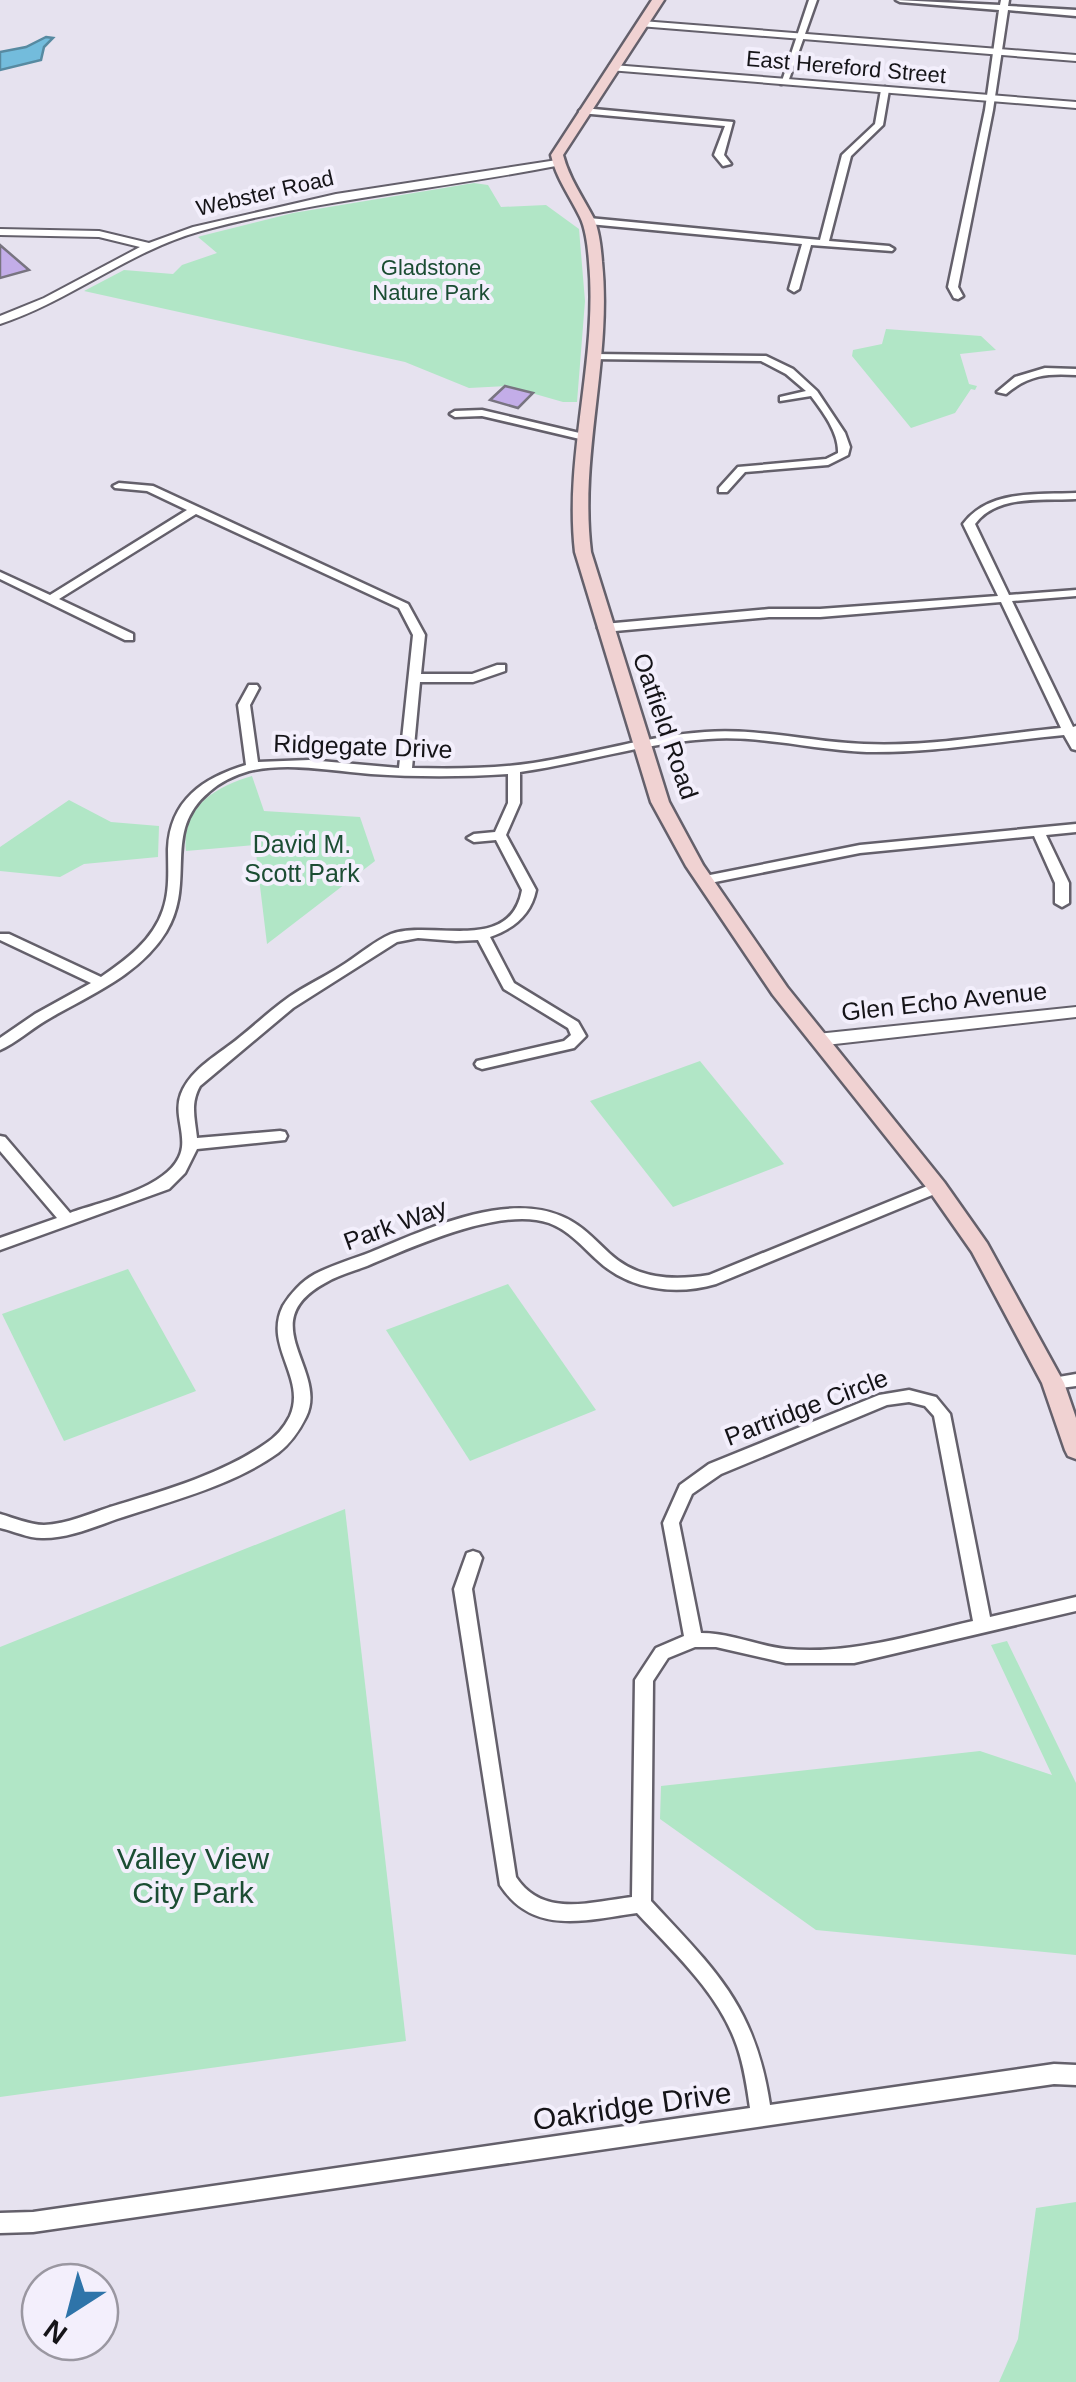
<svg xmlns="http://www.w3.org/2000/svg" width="1076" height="2382" font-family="Helvetica,sans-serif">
<rect width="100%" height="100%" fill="#e6e2ef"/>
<g fill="#b1e6c6">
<polygon points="474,183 488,185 501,207 546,205 579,229 585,301 577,402 563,402 507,386 469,388 405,362 84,291 124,270 173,274 182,265 217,253 198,237 201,236 293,213"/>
<polygon points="886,329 981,336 996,350 960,354 969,384 977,386 975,390 971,389 955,413 911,428 852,356 853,350 882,344"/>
<path d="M252 776 264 811 360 817 375 861 267 944 255 845 186 851C181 808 214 787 252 776Z"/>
<polygon points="69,800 111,822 159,826 158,857 84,864 60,877 0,871 0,847"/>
<polygon points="700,1061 784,1164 673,1207 590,1101"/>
<polygon points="128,1269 196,1391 64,1441 2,1314"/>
<polygon points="508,1284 596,1410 470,1461 386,1330"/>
<polygon points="345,1509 406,2041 0,2097 0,1647"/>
<polygon points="1007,1641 1076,1783 1076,1955 816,1930 660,1819 661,1786 980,1751 1052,1775 991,1645"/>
<polygon points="1076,2202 1076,2382 999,2382 1018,2339 1036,2208"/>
</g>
<polygon fill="#73bcdc" stroke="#578aa1" stroke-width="2.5" points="46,37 53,38 44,47 41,60 0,70 0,52 26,47"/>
<g fill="#c3ade8" stroke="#787480" stroke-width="2.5">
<polygon points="0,245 29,270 0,278"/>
<polygon points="505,386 533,393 518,408 490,400"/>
</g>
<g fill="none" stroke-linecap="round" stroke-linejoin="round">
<defs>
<g id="minor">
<polygon points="809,0 817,0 788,82 781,84"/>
<polygon points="896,0 1000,5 1001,0 1009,0 1008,6 1076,10 1076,16 1008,10 993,110 958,287 963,296 958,299 954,298 948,287 985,110 999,10 900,2"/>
<polygon points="885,87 889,90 883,125 851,156 829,241 889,246 894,249 892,251 811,245 799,289 794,292 789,289 802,244 589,224 584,221 589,218 820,240 842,155 875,124 881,90"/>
<polygon points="583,108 733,122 724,155 731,164 723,166 714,155 725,126 580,113 579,111"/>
<path d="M593 354 766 356 793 369 817 391 845 433 850 447 848 455 828 465 745 472 727 492H719V488L738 467 826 459 838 453C839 433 823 412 811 396L780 401V397L806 391 786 374 761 361 589 359 588 357Z"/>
<path d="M1045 368 1076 369V375C1048 373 1028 375 1006 394L997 392 1015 377Z"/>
<polygon points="482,410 588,435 589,437 584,440 482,416 455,417 450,414 455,411"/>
<path d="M119 483 153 486 408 604 425 635 421 674H472L497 665H505V671L473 682H420L412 768C452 769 493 769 533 763 591 754 647 736 705 732 759 728 811 742 864 744 930 747 996 734 1061 728L1001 602 820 617H769L604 632 598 628 604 624 769 609H820L998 596 963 524C989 489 1037 495 1076 493V499C1043 501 997 494 975 524L1009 595 1076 590V596L1012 601 1073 727 1076 726V750L1072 749 1064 735C999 741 933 753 867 752 814 750 761 735 708 739 644 743 583 763 520 772V803L506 835 536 890C531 915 513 929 490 937L514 983 578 1022 586 1036 574 1048 482 1069 477 1067 475 1064 477 1061 564 1041 571 1035 568 1028 504 989 478 940 456 941 418 938 397 942 293 1008 200 1086C190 1104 195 1118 197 1138L280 1131 285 1132 287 1136 285 1140 197 1149 185 1173 169 1189 0 1250V1238L57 1218 0 1151V1136L5 1137 70 1213C102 1201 177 1187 182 1147 184 1129 174 1112 181 1094 191 1068 220 1054 240 1037 260 1021 278 1003 300 990 315 981 331 973 346 963 361 953 375 941 391 934 432 919 510 955 522 890L496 840 474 842 467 838 474 834 495 832 508 803V774C462 777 416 777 371 774 331 771 289 762 249 771 235 775 220 782 209 792 161 832 197 881 166 932 139 976 87 996 45 1021 30 1030 16 1043 0 1050V1038L35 1014 91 983 0 940V934H9L101 977C126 960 153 940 163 910 170 890 168 869 168 849 170 800 203 778 246 765L238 705 249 685H257L259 688 250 705 258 762 309 760 399 768 413 635 399 608 196 514 59 599 133 634V640H125L0 579V572L50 595 187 510 147 491 115 488 113 486Z"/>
<polygon points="1076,824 1076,832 1046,835 1069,883 1069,903 1062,907 1055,903 1055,883 1034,836 860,853 705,884 698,880 705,876 860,845"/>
<path d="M937 1182 942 1183 944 1187 942 1191 716 1284C675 1296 628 1290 596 1259 581 1245 568 1230 549 1223 501 1206 412 1247 367 1266 354 1271 338 1275 325 1283 252 1323 329 1370 306 1417 299 1431 291 1443 278 1453 232 1486 170 1501 117 1519 94 1527 69 1538 44 1538 30 1539 14 1531 0 1528V1514C14 1518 30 1525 44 1525 67 1524 89 1514 110 1507 162 1491 220 1475 265 1444 276 1437 284 1428 290 1416 307 1378 263 1346 283 1306 290 1294 302 1281 315 1274 332 1265 353 1259 371 1252 424 1230 505 1192 561 1216 581 1224 594 1239 609 1253 637 1279 672 1281 709 1275Z"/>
<polygon points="1076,1374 1076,1386 1053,1389 1047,1387 1045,1383 1047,1379"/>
<path d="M909 1390 936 1397 950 1414 990 1617 1076 1597V1611L854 1663H786L716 1647H695L668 1658 653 1681 651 1901C716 1971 755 2006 770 2105L1054 2064 1076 2065V2085L1054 2084 33 2232 0 2233V2213L33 2212 750 2108C747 2087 744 2066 737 2046 719 1993 674 1953 637 1913 586 1920 533 1936 500 1885L454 1589 467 1553 473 1551 479 1553 482 1558 472 1589 516 1877C543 1918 590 1902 632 1897L635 1680 656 1648 684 1636 663 1523 680 1485 709 1464 879 1395ZM909 1402 925 1406 934 1416 973 1621C912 1635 850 1655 786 1649 758 1646 731 1633 701 1633L679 1523 692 1494 721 1474 887 1405Z"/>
</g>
<g id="tertiary">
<polygon points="642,21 1076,55 1076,61 639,26 639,22"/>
<polygon points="613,65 1076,102 1076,108 609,70 609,66"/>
<path d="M557 160 561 161V165C441 189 319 199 201 231 129 251 70 301 0 324V316L44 298 140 247 99 237 0 235V229L99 231 149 243 193 227 336 194Z"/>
<polygon points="1076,1007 1076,1017 817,1046 809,1040 817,1034"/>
</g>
<path id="secondary" d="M652 0H664L563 155C569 178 582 196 593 217 599 229 601 248 602 262 612 359 579 455 591 552L669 802 703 865 787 987 944 1182 987 1243 1064 1383 1076 1418V1459L1068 1456 1065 1450 1042 1383 972 1252 930 1192 773 995 686 866 651 802 575 552C564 455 598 359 589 262 588 248 586 229 580 217 570 196 556 178 551 155Z"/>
</defs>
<use href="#minor" stroke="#64606b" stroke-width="5"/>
<use href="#tertiary" stroke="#64606b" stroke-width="4"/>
<use href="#secondary" stroke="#64606b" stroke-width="5"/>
<use href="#minor" fill="#fff" fill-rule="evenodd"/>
<use href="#tertiary" fill="#fff" fill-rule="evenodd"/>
<use href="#secondary" fill="#f0d2d2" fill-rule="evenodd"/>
</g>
<g text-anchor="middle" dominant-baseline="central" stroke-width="8" stroke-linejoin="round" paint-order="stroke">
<g font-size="22" fill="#151418" stroke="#f3effc">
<text transform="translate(846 67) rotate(5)">East Hereford Street</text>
<text transform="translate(265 193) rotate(-13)">Webster Road</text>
</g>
<g font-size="22" fill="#1b4d33" stroke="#f3effc">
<text x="431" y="267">Gladstone<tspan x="431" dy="25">Nature Park</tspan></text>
</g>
<g font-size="25" fill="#151418" stroke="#f3effc">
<text transform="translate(666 726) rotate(71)">Oatfield Road</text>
<text transform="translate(363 746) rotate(2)">Ridgegate Drive</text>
<text transform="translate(944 1001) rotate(-6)">Glen Echo Avenue</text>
<text transform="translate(395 1224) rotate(-20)">Park Way</text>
<text transform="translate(806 1407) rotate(-21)">Partridge Circle</text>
</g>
<g font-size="25" fill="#1b4d33" stroke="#f3effc">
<text x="302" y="844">David M.<tspan x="302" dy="29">Scott Park</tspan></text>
</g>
<g font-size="30" fill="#1b4d33" stroke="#f3effc">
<text x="193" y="1858">Valley View<tspan x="193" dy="34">City Park</tspan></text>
</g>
<g font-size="30" fill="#151418" stroke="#f3effc">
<text transform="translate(632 2106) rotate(-8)">Oakridge Drive</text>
</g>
</g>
<g transform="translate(70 2312) rotate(216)"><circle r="48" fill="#f3effc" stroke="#9a97a1" stroke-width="2.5"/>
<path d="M0-8L18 38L0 25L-18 38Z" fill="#2e74a9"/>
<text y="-15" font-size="28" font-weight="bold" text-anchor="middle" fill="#151418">N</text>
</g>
</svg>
